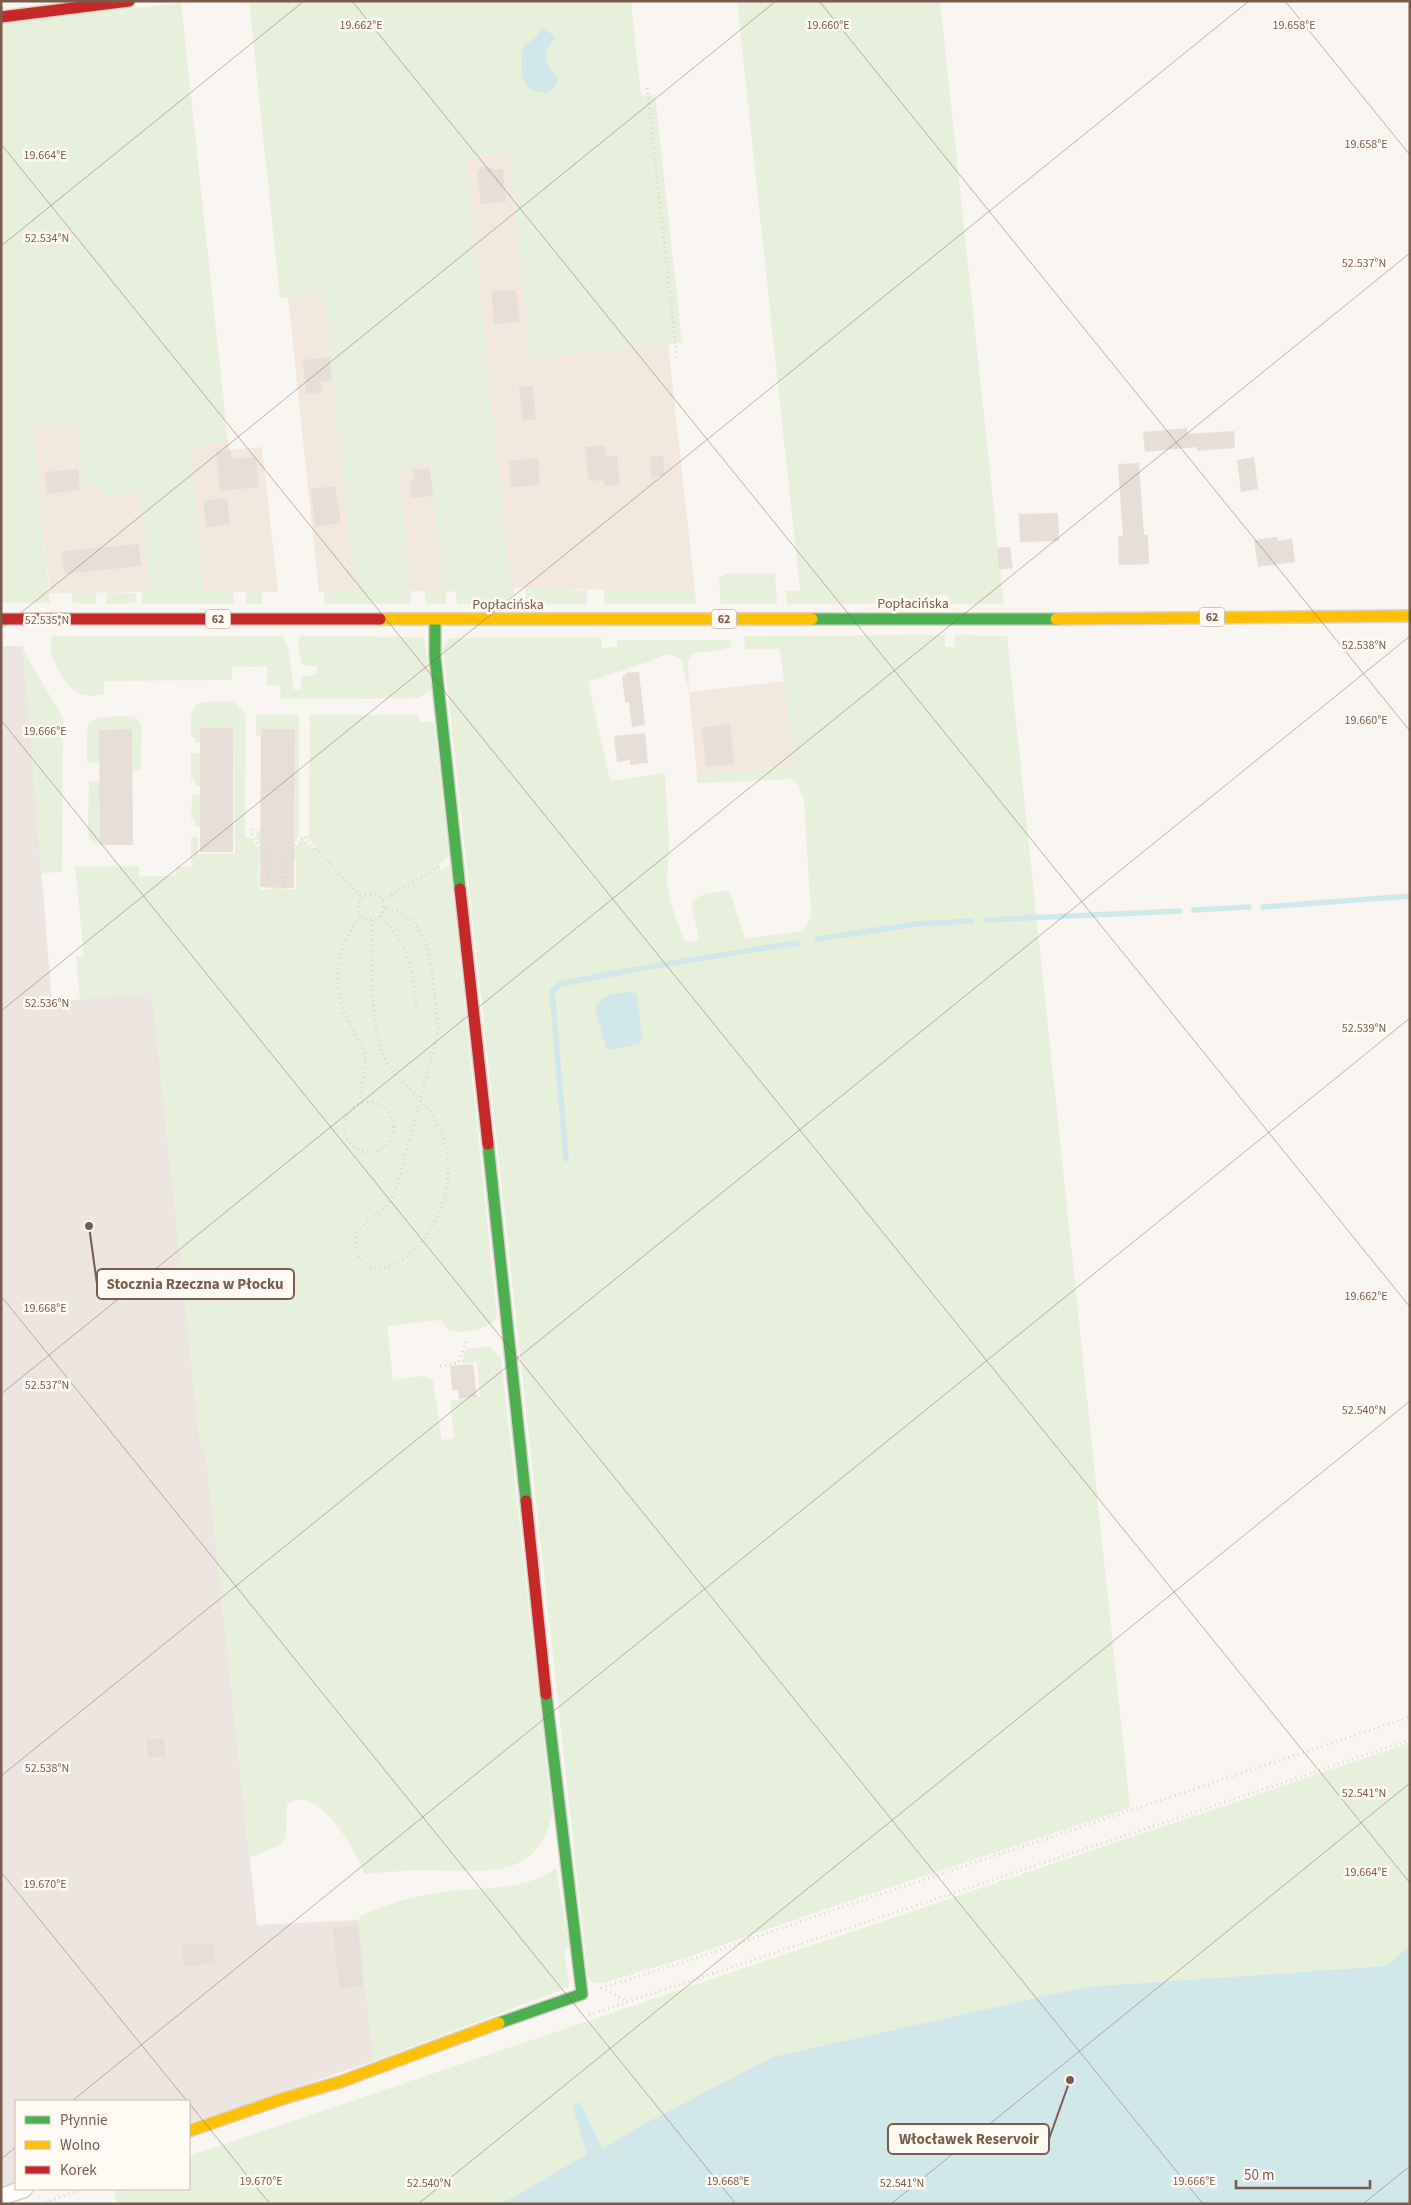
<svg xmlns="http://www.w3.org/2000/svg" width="1411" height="2205" font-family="'Source Sans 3',sans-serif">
<rect width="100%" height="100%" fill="#f9f5f0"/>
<g fill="#f2e8de">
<polygon points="509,153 530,359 668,344 695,591 511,588 465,158"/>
<polygon points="323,293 355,591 319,592 288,297"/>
<polygon points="77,424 84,489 101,487 102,496 140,492 150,592 50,593 32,428"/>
<polygon points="228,442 230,450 262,447 278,592 205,592 189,446"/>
<polygon points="430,463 443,592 411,591 398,466"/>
<polygon points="785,681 794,765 697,776 689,692"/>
</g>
<polygon fill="#ede5e0" points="1,646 23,646 52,1002 152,992 201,1450 206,1450 257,1925 359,1920 374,2061 189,2123 189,2101 16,2101 16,2186 1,2191"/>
<g fill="#e7f0db">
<polygon points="249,1 631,1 641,96 655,95 682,343 530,359 509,153 466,158 511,588 514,588 514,602 510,604 457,604 456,591 446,592 446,604 427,604 425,601 425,591 443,591 430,463 398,467 411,591 410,604 324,604 324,592 355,591 323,293 280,298"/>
<polygon points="737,1 940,1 1004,604 948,604 948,595 939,595 939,604 787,604 786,591 800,590"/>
<polygon points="181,3 228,442 189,447 205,592 233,592 234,604 142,604 142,592 150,592 140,492 102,496 101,487 84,489 77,424 33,428 50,603 1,603 1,23"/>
<polygon points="775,573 777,604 721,604 719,579 725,574"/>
<polygon points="525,588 587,590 587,604 526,605"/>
<polygon points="604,590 695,591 696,604 604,604"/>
<rect x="246" y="592" width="16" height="12"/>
<polygon points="72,593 96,593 96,604 72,603"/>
<polygon points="106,593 136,593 136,603 106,604"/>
<path d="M945 635V647H955V635L1007 636 1130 1808 846 1902 682 1959 603 1983H593L588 1977 443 648 449 638 597 637 601 638 602 648 617 647V640H731V646C718 653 705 650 692 654L688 661 689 692 681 659C672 654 663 653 654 660L588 682 610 781 665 773 669 845 667 884 673 910 684 940 689 942 699 939 691 903C700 893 714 892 728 891L732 898 745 939 801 931 807 926 811 914 804 801 798 784 791 779 697 783V776L794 765 780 649H745L744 636Z"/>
<path d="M52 636H283L289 652 294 690H302L301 682 303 677 317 674V666H306L301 663 298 642 300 636 422 637 425 642 431 689 419 698 281 699 280 685H267V666L232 667V680L104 681V695C96 695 86 697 80 694 64 687 45 652 52 636Z"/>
<polygon points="23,650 63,718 62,872 41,873"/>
<path d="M234 701 246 715 245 838 252 839 266 858 259 859V890L271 889V859L256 837V831H261V839L295 838V729H261V736H256V715H299V836L283 859 284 889H296V859L289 858 302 838 311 848 317 847 306 836 309 835 310 715H419V722H434L449 857 439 864 440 870 450 865 497 1316C490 1331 463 1334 448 1330L441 1320 387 1326 393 1380 424 1376 433 1381 442 1440 454 1438 450 1401 480 1397 477 1362 461 1363 467 1348 490 1347 501 1358 552 1815C538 1881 482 1871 430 1870 409 1870 387 1872 365 1874 355 1850 319 1783 287 1804L286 1838 279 1845 250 1858 206 1450H201L152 993 80 999 76 957 84 955 75 867 139 866V876H176V867H191V837H198V854H235L233 728H200V742H195V737H191V715L196 705 204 702Z"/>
<polygon points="131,716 138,719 142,727 141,769 132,773 132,729 99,730 99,763 87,763 87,733 89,722 100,717"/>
<polygon points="191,753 200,753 200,786 195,786 195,780 191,780"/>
<polygon points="89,781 100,781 100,845 94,843 88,835"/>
<polygon points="192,795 200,795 200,827 195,827 195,820 191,820"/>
<polygon points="1410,1743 1410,1946 1385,1966 1085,1987 772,2057 642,2125 603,2149 580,2102 572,2105 588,2154 514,2197 496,2204 117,2204 114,2189 189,2189 189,2156"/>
<path d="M556 1868 569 1945 564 1953 569 1981V1987L374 2061 359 1920 360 1916C382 1906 407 1898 430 1894 472 1886 521 1894 556 1868Z"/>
</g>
<g fill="#d0e8ea">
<path d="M544 28 555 37 547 51 545 61 557 77V85L547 93C542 92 536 92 532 90 518 81 520 57 525 44 530 43 540 35 539 29Z"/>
<path d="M631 991 637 994 642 1039 639 1044 611 1050 606 1048 595 1008C600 994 618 994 631 991Z"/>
<polygon points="1410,1946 1410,2204 496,2204 514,2197 587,2154 572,2105 580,2102 603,2149 642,2125 772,2057 1085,1987 1385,1966"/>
</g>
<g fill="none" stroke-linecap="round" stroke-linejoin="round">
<g stroke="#d0e8ea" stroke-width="5.5">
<polyline points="1263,907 1410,896"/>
<polyline points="1194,910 1249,907"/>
<polyline points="986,920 1180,911"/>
<polyline points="817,939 917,924 971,921"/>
<polyline points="566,1159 552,991 560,984 653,966 797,943"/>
</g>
</g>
<g fill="#e6ded7">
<polygon points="481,167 489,167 494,170 503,169 506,202 481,204 477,172"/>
<polygon points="516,290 520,322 494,324 491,292"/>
<polygon points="330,357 332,381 321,382 322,392 306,394 303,360"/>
<polygon points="533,386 536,419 523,421 519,387"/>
<polygon points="1187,428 1188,434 1234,431 1235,448 1197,451 1197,447 1145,452 1143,432"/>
<polygon points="605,445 606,457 617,456 620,485 605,486 604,480 589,481 585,447"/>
<polygon points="230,450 231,459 256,457 259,487 220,491 216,452"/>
<polygon points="663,456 665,476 651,477 650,457"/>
<polygon points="1254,457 1258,489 1241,492 1237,460"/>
<polygon points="538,458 540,485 511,487 509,461"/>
<polygon points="1139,463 1144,535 1148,535 1149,564 1119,565 1118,536 1123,536 1118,464"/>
<polygon points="430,468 433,496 411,498 410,480 414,480 413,470"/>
<polygon points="78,469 80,490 47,494 45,472"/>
<polygon points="335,486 341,523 315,526 311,489"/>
<polygon points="227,498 230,524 206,527 203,501"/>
<polygon points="1058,513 1059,541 1020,542 1019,514"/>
<polygon points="1277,537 1278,541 1292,539 1295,562 1258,567 1254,540"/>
<polygon points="139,544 141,566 64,574 62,551"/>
<polygon points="1010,547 1013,568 999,570 997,548"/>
<polygon points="639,672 645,725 632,727 629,702 625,702 622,676 626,675 626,673"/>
<polygon points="730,724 734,764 706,767 702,727"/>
<rect x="200" y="728" width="33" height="124"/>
<polygon points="132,729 133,845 100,845 99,730"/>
<polygon points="261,729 295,729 294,888 260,887"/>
<polygon points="645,733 648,763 630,765 630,760 617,762 614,736"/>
<polygon points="473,1364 477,1397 459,1399 458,1390 452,1390 450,1366"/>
<polygon points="164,1738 166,1756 148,1758 146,1740"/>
<polygon points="358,1925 363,1986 339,1988 333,1928"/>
<polygon points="214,1943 215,1964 184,1966 182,1945"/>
</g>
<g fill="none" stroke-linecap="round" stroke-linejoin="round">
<defs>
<polyline id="street" points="1,2197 24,2189"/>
<g id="fast">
<polyline points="812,619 1056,619"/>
<polyline points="435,620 435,657 460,889"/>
<polyline points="488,1144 526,1501"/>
<polyline points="499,2023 582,1994 546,1694"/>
</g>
<g id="slow">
<polyline points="380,619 812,619"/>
<polyline points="1056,619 1410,616"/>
<polyline points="189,2131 282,2099 340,2082 499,2023"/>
</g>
<g id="jam">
<polyline points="1,17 129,1"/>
<polyline points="1,619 380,619"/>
<polyline points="460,889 488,1144"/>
<polyline points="526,1501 546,1694"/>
</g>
</defs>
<use href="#street" stroke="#d7d1cb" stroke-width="19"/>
<use href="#fast" stroke="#d9d2cb" stroke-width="14"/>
<use href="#slow" stroke="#d9d2cb" stroke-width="14"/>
<use href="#jam" stroke="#d9d2cb" stroke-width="14"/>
<g stroke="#dcd5d0" stroke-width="3" stroke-dasharray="1 4" stroke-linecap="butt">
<polyline points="647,88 677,358"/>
<polyline points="251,829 252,834 269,860 269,888"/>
<polyline points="285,888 285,860 303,836 362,897"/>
<circle cx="371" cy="907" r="13"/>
<polyline points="382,900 439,867"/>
<path d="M380 916C402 938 409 954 414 984 415 993 418 1002 414 1011"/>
<path d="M372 920C373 957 369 1022 383 1055 391 1073 406 1084 419 1098 436 1115 448 1141 448 1166 449 1187 443 1209 432 1227 420 1246 390 1280 366 1264 361 1260 357 1256 356 1249 351 1226 371 1222 383 1209 391 1201 394 1193 398 1183L437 1037 438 1029C437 1013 435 998 433 982 429 946 424 918 384 907"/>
<circle cx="369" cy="1127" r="25"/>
<path d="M361 1103C359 1088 367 1073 365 1057 362 1043 353 1032 347 1019 330 985 337 945 361 916"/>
<polyline points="440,1366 458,1363 468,1338"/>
<polyline points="601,1988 696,1958 851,1904 1410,1717"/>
<polyline points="601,1988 627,2001"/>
<polyline points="589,2015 1410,1740"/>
<polyline points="40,2204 84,2189"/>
</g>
<use href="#street" stroke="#fefefd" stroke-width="16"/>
<use href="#fast" stroke="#4caf50" stroke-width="11"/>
<use href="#slow" stroke="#ffc107" stroke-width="11"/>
<use href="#jam" stroke="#c62828" stroke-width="11"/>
</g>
<path fill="none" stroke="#7a5c4d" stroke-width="1" stroke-opacity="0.45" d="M352 1 1410 1307M819 1 1410 731M1285 1 1410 155M1 144 1410 1883M1 246 304 1M1 629 776 1M1 720 1203 2204M1 1011 1249 1M1 1296 736 2204M1 1394 1410 253M1 1776 1410 636M1 1872 187 2101M72 2101 1410 1018M189 2103 270 2204M1 2159 16 2147M418 2204 1410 1401M891 2204 1410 1783M1363 2204 1410 2166"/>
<g text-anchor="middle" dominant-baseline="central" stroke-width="5" stroke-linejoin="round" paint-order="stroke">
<g fill="#fffaf3" stroke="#a28b7f" stroke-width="1">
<rect x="1199.5" y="607.5" width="25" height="19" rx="4"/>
<rect x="205.5" y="609.5" width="25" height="19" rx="4"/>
<rect x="711.5" y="609.5" width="25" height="19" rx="4"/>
</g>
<g font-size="12" font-weight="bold" fill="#7a5c4d">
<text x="1212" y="617">62</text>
<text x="218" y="619">62</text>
<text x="724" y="619">62</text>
</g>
<g font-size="14" fill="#7a5c4d" stroke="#fffaf3">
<text x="913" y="604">Popłacińska</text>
<text x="508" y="605">Popłacińska</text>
</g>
</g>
<g font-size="12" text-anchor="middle" fill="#7a5c4d" stroke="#fffaf3" stroke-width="5" stroke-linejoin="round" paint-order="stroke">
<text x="361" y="29">19.662°E</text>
<text x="828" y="29">19.660°E</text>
<text x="1294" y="29">19.658°E</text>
<text x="1366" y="148">19.658°E</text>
<text x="45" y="159">19.664°E</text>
<text x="47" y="242">52.534°N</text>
<text x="1364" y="267">52.537°N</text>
<text x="47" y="624">52.535°N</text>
<text x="1364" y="649">52.538°N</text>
<text x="1366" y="724">19.660°E</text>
<text x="45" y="735">19.666°E</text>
<text x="47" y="1007">52.536°N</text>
<text x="1364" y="1032">52.539°N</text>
<text x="1366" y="1300">19.662°E</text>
<text x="45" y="1312">19.668°E</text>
<text x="47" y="1389">52.537°N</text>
<text x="1364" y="1414">52.540°N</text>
<text x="47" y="1772">52.538°N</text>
<text x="1364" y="1797">52.541°N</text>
<text x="1366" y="1876">19.664°E</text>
<text x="45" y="1888">19.670°E</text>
<text x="261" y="2185">19.670°E</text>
<text x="728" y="2185">19.668°E</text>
<text x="1194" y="2185">19.666°E</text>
<text x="429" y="2187">52.540°N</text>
<text x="902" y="2187">52.541°N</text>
</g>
<path fill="none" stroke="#7a5c4d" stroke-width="2" d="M89 1226L97 1284M1070 2080L1049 2139"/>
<g fill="#7a5c4d" stroke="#fffaf3" stroke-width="2">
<circle cx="89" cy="1226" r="5"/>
<circle cx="1070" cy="2080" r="5"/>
</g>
<g fill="#fffaf3" stroke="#7a5c4d" stroke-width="2">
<rect x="97" y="1269" width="197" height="30" rx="5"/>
<rect x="888" y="2124" width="161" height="30" rx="5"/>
</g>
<g font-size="15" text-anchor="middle" font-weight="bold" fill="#7a5c4d">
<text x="195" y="1289">Stocznia Rzeczna w Płocku</text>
<text x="969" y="2144">Włocławek Reservoir</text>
</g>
<rect width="1411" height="2205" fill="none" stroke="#7a5c4d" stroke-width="5"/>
<rect x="15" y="2100" width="175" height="90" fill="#fffaf3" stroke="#cabbb1"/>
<rect x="25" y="2116" width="25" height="8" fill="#4caf50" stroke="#cabbb1"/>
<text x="60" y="2125" font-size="15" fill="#7a5c4d">Płynnie</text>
<rect x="25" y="2141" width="25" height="8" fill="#ffc107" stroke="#cabbb1"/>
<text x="60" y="2150" font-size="15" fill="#7a5c4d">Wolno</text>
<rect x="25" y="2166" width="25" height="8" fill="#c62828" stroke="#cabbb1"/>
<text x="60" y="2175" font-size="15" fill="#7a5c4d">Korek</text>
<path d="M1236 2180v8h134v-8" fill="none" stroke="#7a5c4d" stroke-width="2.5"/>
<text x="1244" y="2180" font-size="15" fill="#7a5c4d" stroke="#fffaf3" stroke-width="4" paint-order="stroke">50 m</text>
</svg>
